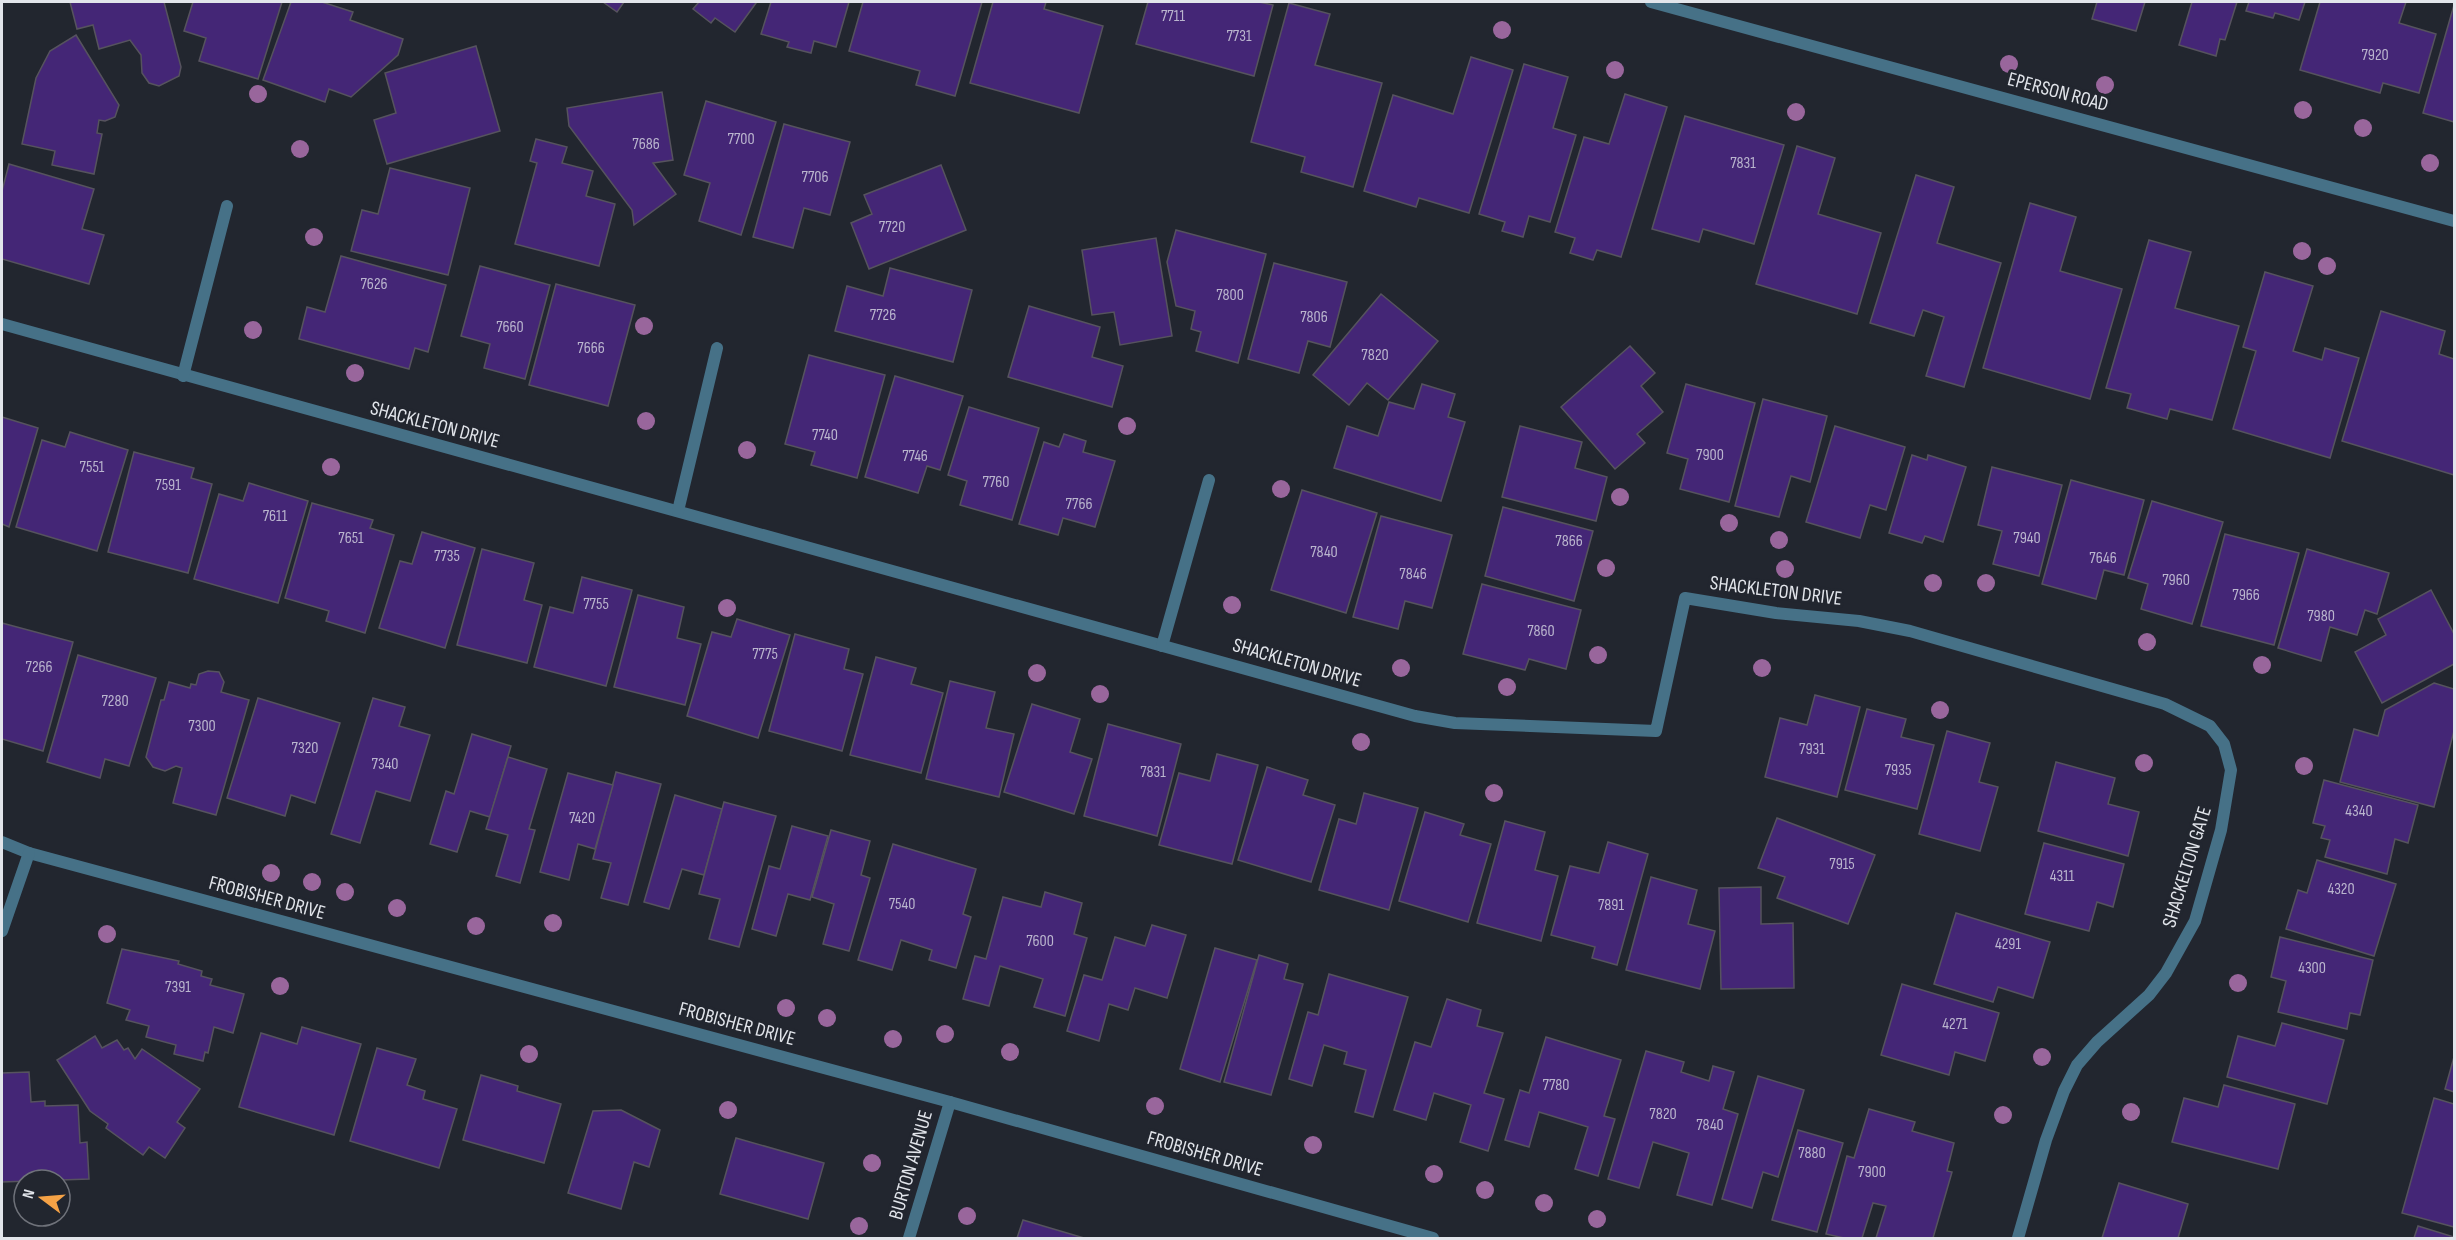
<svg xmlns="http://www.w3.org/2000/svg" width="2456" height="1240" font-family="'Sofia Sans Condensed',sans-serif">
<rect width="100%" height="100%" fill="#22262f"/>
<g fill="#442676" stroke="#56535e" stroke-width="1.5">
<polygon points="70,2 164,2 181,67 179,76 159,86 149,83 142,73 141,55 130,40 99,49 93,25 77,29"/>
<polygon points="193,2 282,2 258,79 199,61 206,38 184,31"/>
<polygon points="291,2 322,2 353,12 350,20 403,39 398,55 351,97 329,89 325,102 263,80"/>
<polygon points="603,2 624,2 617,12"/>
<polygon points="699,2 755,2 756,3 735,32 715,18 711,23 693,9"/>
<polygon points="771,2 849,2 836,47 814,41 811,53 787,47 789,42 761,34"/>
<polygon points="863,2 982,2 955,96 916,85 920,71 849,51"/>
<polygon points="993,2 1046,2 1044,9 1103,26 1079,113 970,83"/>
<polygon points="1148,2 1259,2 1273,5 1254,76 1136,44"/>
<polygon points="2097,2 2145,2 2136,31 2092,19"/>
<polygon points="2192,2 2237,2 2225,40 2220,39 2216,56 2179,45"/>
<polygon points="2249,2 2305,2 2299,20 2275,13 2273,18 2246,11"/>
<polygon points="2320,2 2406,2 2399,23 2436,34 2419,93 2383,83 2380,93 2300,70"/>
<polygon points="1289,3 1330,14 1315,65 1382,83 1353,187 1301,172 1305,157 1251,142"/>
<polygon points="2454,5 2454,122 2423,113"/>
<polygon points="76,35 119,105 115,117 105,121 99,120 97,133 102,134 94,174 52,165 55,151 22,144 36,78 50,51"/>
<polygon points="476,46 500,131 387,164 374,120 396,113 385,73"/>
<polygon points="1471,57 1513,70 1469,213 1419,198 1416,207 1364,191 1393,95 1453,114"/>
<polygon points="1524,64 1568,77 1553,128 1576,135 1550,222 1529,216 1523,237 1502,231 1505,222 1479,214"/>
<polygon points="662,92 673,160 653,163 676,194 634,225 632,210 569,126 567,108"/>
<polygon points="1625,94 1667,107 1621,257 1597,250 1593,260 1570,253 1575,238 1555,232 1584,137 1609,144"/>
<polygon points="706,101 776,122 741,235 699,221 710,183 684,175"/>
<polygon points="1685,116 1784,145 1754,244 1703,229 1699,242 1652,229"/>
<polygon points="784,124 850,142 830,215 804,208 793,248 753,237"/>
<polygon points="536,139 567,147 562,163 593,171 586,196 615,204 599,266 515,244 537,163 530,161"/>
<polygon points="1797,146 1835,158 1818,214 1881,233 1857,314 1756,284"/>
<polygon points="9,164 94,189 82,229 104,235 89,284 2,259 2,191"/>
<polygon points="941,165 966,230 869,269 851,223 872,214 864,195"/>
<polygon points="390,168 470,188 448,275 351,251 362,210 378,214"/>
<polygon points="1916,175 1954,187 1937,243 2001,263 1964,387 1926,376 1944,317 1923,310 1914,336 1870,323"/>
<polygon points="2030,203 2076,217 2060,271 2122,289 2090,399 1983,368"/>
<polygon points="1176,230 1266,254 1238,363 1196,351 1201,332 1191,329 1195,311 1176,306 1167,262"/>
<polygon points="1156,238 1172,336 1120,345 1114,312 1092,315 1082,250"/>
<polygon points="2149,240 2191,252 2175,308 2239,326 2212,420 2170,409 2167,419 2127,408 2131,394 2106,388"/>
<polygon points="341,256 446,285 428,352 415,348 409,369 299,339 307,307 325,312"/>
<polygon points="1274,263 1347,282 1330,347 1308,341 1299,373 1248,359"/>
<polygon points="480,266 550,285 525,379 484,368 490,344 461,336"/>
<polygon points="890,268 972,290 953,362 835,331 847,286 883,296"/>
<polygon points="2265,272 2313,286 2293,351 2322,360 2325,348 2359,358 2330,458 2233,429 2256,351 2243,347"/>
<polygon points="556,284 635,305 608,406 529,385"/>
<polygon points="1381,294 1438,341 1388,400 1367,383 1349,405 1313,375"/>
<polygon points="1029,306 1100,327 1092,357 1123,366 1112,407 1008,377"/>
<polygon points="2381,311 2445,331 2439,354 2454,359 2454,475 2342,441"/>
<polygon points="1630,346 1655,373 1641,386 1663,412 1637,434 1645,443 1615,469 1561,407"/>
<polygon points="809,355 885,375 857,478 811,465 815,452 785,444"/>
<polygon points="895,376 963,396 940,470 927,466 918,493 865,477"/>
<polygon points="1422,384 1455,394 1448,417 1465,422 1441,501 1334,468 1347,426 1378,436 1389,402 1414,409"/>
<polygon points="1686,384 1755,403 1729,502 1680,489 1688,459 1667,453"/>
<polygon points="1763,399 1827,416 1810,482 1791,476 1779,517 1735,506"/>
<polygon points="969,407 1039,428 1012,520 960,505 967,481 948,475"/>
<polygon points="2,417 38,428 9,527 2,524"/>
<polygon points="1520,426 1582,442 1575,468 1607,477 1596,521 1502,497"/>
<polygon points="1835,426 1905,447 1886,510 1870,505 1860,538 1806,522"/>
<polygon points="70,432 128,450 97,551 16,527 42,440 65,447"/>
<polygon points="1064,434 1086,441 1083,452 1115,461 1095,527 1063,518 1058,535 1019,524 1044,442 1059,447"/>
<polygon points="134,452 194,468 191,478 212,484 188,573 108,552"/>
<polygon points="1912,455 1927,460 1928,455 1966,467 1943,542 1925,536 1922,543 1889,533"/>
<polygon points="1992,467 2062,485 2039,576 1993,564 2002,531 1978,525"/>
<polygon points="2071,480 2144,500 2124,575 2104,570 2096,599 2042,584"/>
<polygon points="249,483 308,501 278,603 194,579 219,494 243,501"/>
<polygon points="1302,490 1377,513 1346,613 1271,590"/>
<polygon points="2152,501 2223,522 2192,624 2141,609 2148,584 2128,578"/>
<polygon points="312,503 373,520 370,528 394,535 365,633 326,621 329,611 285,598"/>
<polygon points="1503,507 1593,531 1574,601 1485,576"/>
<polygon points="1381,516 1452,535 1432,608 1405,601 1398,629 1353,617"/>
<polygon points="422,532 475,548 445,648 379,628 400,561 412,564"/>
<polygon points="2225,534 2299,553 2274,645 2201,626"/>
<polygon points="482,549 534,563 524,600 542,605 527,663 457,645"/>
<polygon points="2307,549 2389,573 2377,614 2365,610 2357,635 2330,627 2321,661 2278,648"/>
<polygon points="582,577 632,590 606,686 534,667 550,607 573,613"/>
<polygon points="1482,584 1581,610 1566,669 1529,659 1525,670 1463,654"/>
<polygon points="2431,590 2454,634 2454,664 2382,703 2355,652 2386,635 2378,619"/>
<polygon points="638,595 684,607 677,638 701,644 685,705 614,687"/>
<polygon points="737,619 790,635 758,738 687,716 712,632 731,637"/>
<polygon points="2,623 73,642 43,751 2,739"/>
<polygon points="795,634 849,649 844,669 863,674 842,751 769,731"/>
<polygon points="78,655 156,678 129,766 105,759 100,778 47,762"/>
<polygon points="876,657 916,668 911,684 943,693 921,773 850,755"/>
<polygon points="208,671 219,672 224,682 221,692 249,700 216,815 173,803 182,768 176,766 165,771 153,767 146,757 161,700 164,700 169,682 190,688 191,684 196,685 199,674"/>
<polygon points="950,681 995,692 986,728 1014,734 999,797 926,779"/>
<polygon points="2434,683 2454,689 2454,731 2434,807 2340,782 2354,729 2378,736 2385,710"/>
<polygon points="1815,695 1860,707 1837,797 1765,777 1780,718 1807,725"/>
<polygon points="258,698 340,723 315,803 291,795 285,816 227,798"/>
<polygon points="373,698 405,707 399,726 430,735 410,801 376,791 360,843 331,834"/>
<polygon points="1032,704 1080,719 1070,752 1092,759 1074,814 1004,792"/>
<polygon points="1867,709 1906,719 1901,737 1934,745 1917,809 1845,790"/>
<polygon points="1108,724 1181,744 1157,836 1084,816"/>
<polygon points="1947,731 1990,743 1979,782 1998,787 1980,851 1919,834"/>
<polygon points="472,734 511,746 490,817 470,811 457,852 430,844 446,791 454,794"/>
<polygon points="1217,754 1258,765 1232,864 1159,845 1179,773 1210,781"/>
<polygon points="508,757 547,769 529,829 535,830 520,883 496,876 508,835 486,829"/>
<polygon points="2056,762 2115,778 2108,804 2139,812 2128,856 2038,831"/>
<polygon points="1267,767 1308,780 1303,795 1335,805 1311,882 1238,860"/>
<polygon points="616,772 661,784 628,905 601,898 611,863 593,859"/>
<polygon points="568,773 613,785 595,849 578,844 569,880 540,872"/>
<polygon points="2324,780 2418,805 2408,843 2395,839 2387,874 2325,857 2330,840 2321,838 2325,826 2313,823"/>
<polygon points="1364,793 1418,808 1389,910 1319,890 1339,819 1356,824"/>
<polygon points="675,795 722,809 704,875 682,869 669,909 644,902"/>
<polygon points="724,802 776,816 739,947 709,939 720,899 699,894"/>
<polygon points="1425,812 1464,824 1460,835 1491,844 1468,922 1399,901"/>
<polygon points="1777,818 1875,855 1848,924 1777,898 1785,877 1758,868"/>
<polygon points="1505,821 1545,832 1535,870 1558,876 1541,941 1477,923"/>
<polygon points="792,826 828,836 810,900 788,894 776,936 752,929 769,866 780,869"/>
<polygon points="831,830 870,841 861,875 870,878 849,951 823,944 834,904 812,897"/>
<polygon points="1608,842 1648,854 1617,965 1592,958 1595,947 1551,935 1570,866 1599,873"/>
<polygon points="2044,843 2124,864 2113,907 2097,902 2089,931 2025,914"/>
<polygon points="893,844 976,869 963,914 971,917 956,968 929,960 932,950 901,940 892,970 858,960"/>
<polygon points="2317,860 2396,884 2374,956 2286,929 2298,890 2307,893"/>
<polygon points="1651,877 1697,890 1688,924 1715,931 1700,989 1626,970"/>
<polygon points="1761,887 1761,924 1793,923 1794,988 1721,989 1719,888"/>
<polygon points="1045,892 1082,903 1074,934 1087,938 1065,1016 1034,1007 1043,979 1000,966 989,1006 963,999 975,956 986,959 1003,897 1041,907"/>
<polygon points="1956,913 2050,942 2033,998 1998,987 1993,1002 1934,984"/>
<polygon points="1152,925 1186,935 1167,998 1135,988 1128,1010 1109,1004 1099,1041 1067,1031 1084,975 1102,980 1115,937 1145,946"/>
<polygon points="2280,937 2373,960 2360,1015 2350,1013 2347,1029 2278,1012 2286,981 2271,977"/>
<polygon points="1215,948 1257,960 1220,1082 1180,1069"/>
<polygon points="122,949 179,961 178,964 202,971 201,976 212,979 210,985 244,994 233,1033 214,1027 208,1053 205,1052 203,1061 174,1054 176,1045 146,1037 149,1026 126,1020 130,1010 107,1003"/>
<polygon points="1259,955 1288,964 1284,979 1303,984 1271,1095 1224,1082"/>
<polygon points="1329,974 1408,997 1373,1117 1355,1112 1366,1070 1344,1064 1347,1052 1324,1045 1312,1086 1289,1079 1308,1012 1318,1015"/>
<polygon points="1902,984 1999,1013 1985,1061 1955,1052 1949,1075 1881,1055"/>
<polygon points="1447,999 1481,1010 1477,1026 1503,1033 1484,1093 1504,1099 1488,1151 1460,1142 1471,1105 1434,1093 1426,1120 1394,1110 1415,1042 1431,1047"/>
<polygon points="2282,1023 2344,1040 2327,1104 2227,1077 2238,1036 2275,1046"/>
<polygon points="302,1027 361,1044 334,1135 239,1107 261,1033 297,1044"/>
<polygon points="95,1036 102,1048 117,1040 124,1050 128,1048 135,1059 142,1049 200,1089 177,1122 185,1128 165,1158 149,1147 143,1155 106,1128 108,1124 90,1111 57,1060"/>
<polygon points="1546,1037 1621,1060 1604,1116 1615,1119 1598,1176 1575,1169 1588,1127 1539,1112 1529,1147 1505,1140 1520,1090 1529,1093"/>
<polygon points="377,1048 416,1059 407,1085 425,1091 423,1099 457,1109 439,1168 350,1141"/>
<polygon points="1646,1051 1684,1062 1681,1072 1709,1081 1713,1066 1734,1072 1723,1109 1738,1114 1712,1205 1677,1195 1689,1153 1653,1142 1639,1188 1608,1179"/>
<polygon points="2454,1057 2454,1092 2445,1089"/>
<polygon points="29,1072 31,1102 45,1101 45,1106 78,1105 80,1143 87,1142 89,1179 2,1182 2,1073"/>
<polygon points="481,1075 518,1086 517,1091 561,1104 544,1163 463,1140"/>
<polygon points="1758,1076 1804,1090 1778,1177 1763,1172 1752,1208 1722,1199"/>
<polygon points="2224,1085 2295,1104 2278,1169 2172,1142 2184,1098 2218,1107"/>
<polygon points="2434,1098 2454,1104 2454,1227 2402,1213"/>
<polygon points="1869,1109 1915,1122 1912,1131 1954,1143 1947,1171 1952,1172 1933,1238 1876,1238 1886,1206 1873,1203 1862,1238 1844,1238 1826,1234 1847,1156 1854,1158"/>
<polygon points="621,1110 660,1130 649,1167 634,1162 621,1209 568,1193 593,1111"/>
<polygon points="1798,1130 1843,1143 1817,1232 1772,1220"/>
<polygon points="736,1138 824,1163 808,1219 720,1194"/>
<polygon points="2119,1183 2188,1204 2178,1238 2102,1238"/>
<polygon points="1023,1220 1084,1238 1017,1238"/>
<polygon points="2418,1226 2454,1237 2454,1238 2414,1238"/>
</g>
<g fill="none" stroke-linecap="round" stroke-linejoin="round">
<g stroke="#467187" stroke-width="12">
<polyline points="1651,2 2454,221"/>
<polyline points="2,324 1415,716 1455,723 1656,731 1685,598 1776,613 1859,621 1910,631 2165,704 2210,726 2224,744 2231,770 2221,830 2195,921 2166,973 2149,995 2097,1042 2077,1065 2064,1091 2046,1140 2018,1238"/>
<polyline points="183,376 227,206"/>
<polyline points="678,511 717,348"/>
<polyline points="1162,646 1209,480"/>
<polyline points="2,842 29,853 950,1102 1433,1238"/>
<polyline points="2,931 29,853"/>
<polyline points="909,1238 950,1102"/>
</g>
</g>
<g fill="#99669c">
<circle cx="1502" cy="30" r="9"/>
<circle cx="2009" cy="64" r="9"/>
<circle cx="1615" cy="70" r="9"/>
<circle cx="2105" cy="85" r="9"/>
<circle cx="258" cy="94" r="9"/>
<circle cx="2303" cy="110" r="9"/>
<circle cx="1796" cy="112" r="9"/>
<circle cx="2363" cy="128" r="9"/>
<circle cx="300" cy="149" r="9"/>
<circle cx="2430" cy="163" r="9"/>
<circle cx="314" cy="237" r="9"/>
<circle cx="2302" cy="251" r="9"/>
<circle cx="2327" cy="266" r="9"/>
<circle cx="644" cy="326" r="9"/>
<circle cx="253" cy="330" r="9"/>
<circle cx="355" cy="373" r="9"/>
<circle cx="646" cy="421" r="9"/>
<circle cx="1127" cy="426" r="9"/>
<circle cx="747" cy="450" r="9"/>
<circle cx="331" cy="467" r="9"/>
<circle cx="1281" cy="489" r="9"/>
<circle cx="1620" cy="497" r="9"/>
<circle cx="1729" cy="523" r="9"/>
<circle cx="1779" cy="540" r="9"/>
<circle cx="1606" cy="568" r="9"/>
<circle cx="1785" cy="569" r="9"/>
<circle cx="1933" cy="583" r="9"/>
<circle cx="1986" cy="583" r="9"/>
<circle cx="1232" cy="605" r="9"/>
<circle cx="727" cy="608" r="9"/>
<circle cx="2147" cy="642" r="9"/>
<circle cx="1598" cy="655" r="9"/>
<circle cx="2262" cy="665" r="9"/>
<circle cx="1401" cy="668" r="9"/>
<circle cx="1762" cy="668" r="9"/>
<circle cx="1037" cy="673" r="9"/>
<circle cx="1507" cy="687" r="9"/>
<circle cx="1100" cy="694" r="9"/>
<circle cx="1940" cy="710" r="9"/>
<circle cx="1361" cy="742" r="9"/>
<circle cx="2144" cy="763" r="9"/>
<circle cx="2304" cy="766" r="9"/>
<circle cx="1494" cy="793" r="9"/>
<circle cx="271" cy="873" r="9"/>
<circle cx="312" cy="882" r="9"/>
<circle cx="345" cy="892" r="9"/>
<circle cx="397" cy="908" r="9"/>
<circle cx="553" cy="923" r="9"/>
<circle cx="476" cy="926" r="9"/>
<circle cx="107" cy="934" r="9"/>
<circle cx="2238" cy="983" r="9"/>
<circle cx="280" cy="986" r="9"/>
<circle cx="786" cy="1008" r="9"/>
<circle cx="827" cy="1018" r="9"/>
<circle cx="945" cy="1034" r="9"/>
<circle cx="893" cy="1039" r="9"/>
<circle cx="1010" cy="1052" r="9"/>
<circle cx="529" cy="1054" r="9"/>
<circle cx="2042" cy="1057" r="9"/>
<circle cx="1155" cy="1106" r="9"/>
<circle cx="728" cy="1110" r="9"/>
<circle cx="2131" cy="1112" r="9"/>
<circle cx="2003" cy="1115" r="9"/>
<circle cx="1313" cy="1145" r="9"/>
<circle cx="872" cy="1163" r="9"/>
<circle cx="1434" cy="1174" r="9"/>
<circle cx="1485" cy="1190" r="9"/>
<circle cx="1544" cy="1203" r="9"/>
<circle cx="967" cy="1216" r="9"/>
<circle cx="1597" cy="1219" r="9"/>
<circle cx="859" cy="1226" r="9"/>
</g>
<g text-anchor="middle" dominant-baseline="central" stroke-width="6" stroke-linejoin="round" paint-order="stroke">
<g font-size="16" fill="#bab5ce">
<text x="1173" y="16">7711</text>
<text x="1239" y="36">7731</text>
<text x="2375" y="55">7920</text>
<text x="741" y="139">7700</text>
<text x="646" y="144">7686</text>
<text x="1743" y="163">7831</text>
<text x="815" y="177">7706</text>
<text x="892" y="227">7720</text>
<text x="374" y="284">7626</text>
<text x="1230" y="295">7800</text>
<text x="883" y="315">7726</text>
<text x="1314" y="317">7806</text>
<text x="510" y="327">7660</text>
<text x="591" y="348">7666</text>
<text x="1375" y="355">7820</text>
<text x="825" y="435">7740</text>
<text x="1710" y="455">7900</text>
<text x="915" y="456">7746</text>
<text x="92" y="467">7551</text>
<text x="996" y="482">7760</text>
<text x="168" y="485">7591</text>
<text x="1079" y="504">7766</text>
<text x="275" y="516">7611</text>
<text x="351" y="538">7651</text>
<text x="2027" y="538">7940</text>
<text x="1569" y="541">7866</text>
<text x="1324" y="552">7840</text>
<text x="447" y="556">7735</text>
<text x="2103" y="558">7646</text>
<text x="1413" y="574">7846</text>
<text x="2176" y="580">7960</text>
<text x="2246" y="595">7966</text>
<text x="596" y="604">7755</text>
<text x="2321" y="616">7980</text>
<text x="1541" y="631">7860</text>
<text x="765" y="654">7775</text>
<text x="39" y="667">7266</text>
<text x="115" y="701">7280</text>
<text x="202" y="726">7300</text>
<text x="305" y="748">7320</text>
<text x="1812" y="749">7931</text>
<text x="385" y="764">7340</text>
<text x="1898" y="770">7935</text>
<text x="1153" y="772">7831</text>
<text x="2359" y="811">4340</text>
<text x="582" y="818">7420</text>
<text x="1842" y="864">7915</text>
<text x="2062" y="876">4311</text>
<text x="2341" y="889">4320</text>
<text x="902" y="904">7540</text>
<text x="1611" y="905">7891</text>
<text x="1040" y="941">7600</text>
<text x="2008" y="944">4291</text>
<text x="2312" y="968">4300</text>
<text x="178" y="987">7391</text>
<text x="1955" y="1024">4271</text>
<text x="1556" y="1085">7780</text>
<text x="1663" y="1114">7820</text>
<text x="1710" y="1125">7840</text>
<text x="1812" y="1153">7880</text>
<text x="1872" y="1172">7900</text>
</g>
<g font-size="20" fill="#e2e5eb" stroke="#22262f">
<text transform="translate(2058 92) rotate(15)">EPERSON ROAD</text>
<text transform="translate(435 425) rotate(15)">SHACKLETON DRIVE</text>
<text transform="translate(1776 591) rotate(7)">SHACKLETON DRIVE</text>
<text transform="translate(1297 663) rotate(16)">SHACKLETON DRIVE</text>
<text transform="translate(2187 867) rotate(-73)">SHACKELTON GATE</text>
<text transform="translate(267 898) rotate(15)">FROBISHER DRIVE</text>
<text transform="translate(737 1024) rotate(15)">FROBISHER DRIVE</text>
<text transform="translate(1205 1154) rotate(16)">FROBISHER DRIVE</text>
<text transform="translate(911 1165) rotate(-74)">BURTON AVENUE</text>
</g>
</g>
<rect width="2456" height="1240" fill="none" stroke="#e2e5eb" stroke-width="6"/>
<g transform="translate(42 1198) rotate(286)"><circle r="28" fill="#22262f" stroke="#6f727a" stroke-width="1.5"/>
<path d="M0-4.5L10 22L0 15L-10 22Z" fill="#f5a246"/>
<text y="-9" font-size="16" font-weight="bold" text-anchor="middle" fill="#e2e5eb">N</text>
</g>
</svg>
